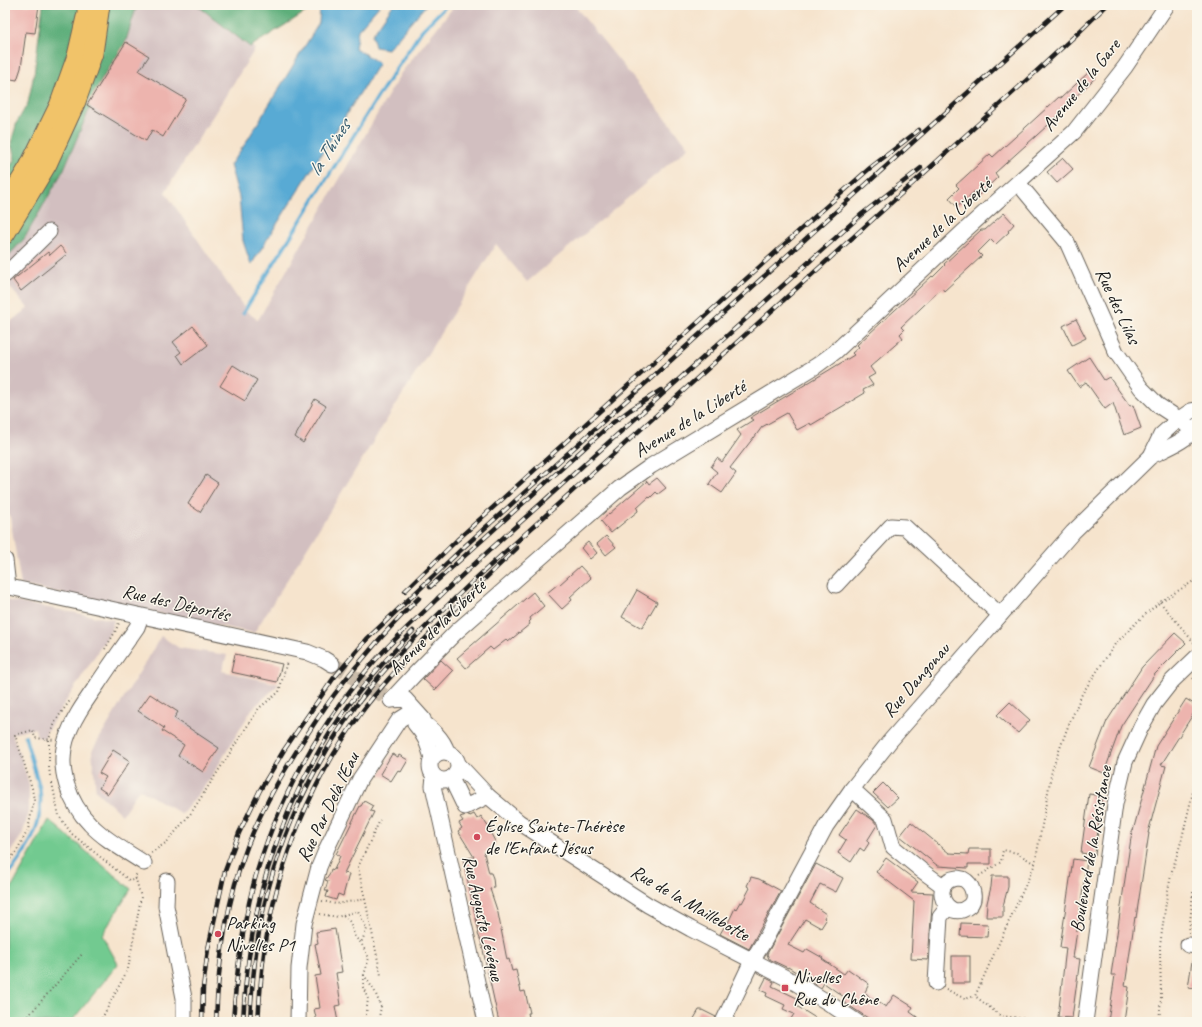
<svg xmlns="http://www.w3.org/2000/svg" width="1202" height="1027" font-family="Caveat,sans-serif">
<rect width="100%" height="100%" fill="#fbf7ec"/>
<filter id="ink" filterUnits="userSpaceOnUse"><feTurbulence type="fractalNoise" baseFrequency=".025" numOctaves="2"/><feDisplacementMap in="SourceGraphic" scale="8" xChannelSelector="R" yChannelSelector="G"/><feConvolveMatrix kernelMatrix="1 2 1 2 8 2 1 2 1" color-interpolation-filters="sRGB"/></filter>
<filter id="wash" filterUnits="userSpaceOnUse"><feTurbulence type="fractalNoise" baseFrequency=".012" numOctaves="4" result="noise"/><feDisplacementMap in="SourceGraphic" scale="16" xChannelSelector="R" yChannelSelector="G"/><feGaussianBlur stdDeviation="0.9" result="paint"/><feColorMatrix in="noise" values="0 0 0 0 0 0 0 0 0 0 0 0 0 0 0 0 0 1.4 0 .05"/><feComposite in="paint" operator="in"/></filter>
<g filter="url(#wash)">
<rect width="100%" height="100%" fill="#f6e4cd"/>
<g fill="#d2bfc0">
<polygon points="135,5 204,5 255,49 165,192 247,312 258,320 401,73 455,5 574,5 689,147 527,282 496,244 254,633 21,585 10,517 5,510 5,326 28,308 5,282 5,241"/>
<polygon points="5,600 114,620 109,634 48,729 44,738 37,737 35,728 12,734 21,758 29,784 29,812 22,835 5,860"/>
<polygon points="161,636 179,648 227,655 222,671 279,684 252,709 210,779 182,814 139,789 122,815 96,791 92,751"/>
</g>
<polygon fill="#72ca90" stroke="#477356" points="49,820 131,889 102,935 118,964 71,1022 5,1022 5,900"/>
<g fill="#5dae7a" stroke="#3c654b">
<polygon points="43,5 139,5 135,11 125,44 102,79 64,169 24,239 5,259 5,174 15,159 11,143 17,122 28,103 34,74"/>
<polygon points="197,5 317,5 250,47"/>
</g>
<g fill="#59aad4" stroke="#3a6378">
<polygon points="320,5 380,5 358,30 355,48 379,63 251,265 243,241 239,197 230,165 245,144 319,23"/>
<polygon points="393,5 426,5 388,49 375,47 372,35"/>
</g>
<g fill="none" stroke-linecap="round" stroke-linejoin="round">
<g stroke="#59aad4" stroke-width="3.5">
<polyline points="243,313 377,98 422,30 447,5"/>
<path d="M5 879C27 850 44 828 40 790 39 784 37 778 35 772 32 760 28 748 25 736"/>
</g>
</g>
<g id="blocks">
<g fill="#edb4ae">
<polygon points="5,5 39,5 35,33 26,32 21,68 17,80 5,78"/>
<polygon points="126,42 149,56 139,71 186,99 163,137 152,130 146,141 87,105"/>
<polygon points="1089,72 1095,78 1067,105 1068,107 995,173 998,177 979,195 975,191 957,207 949,198 959,188 956,185 990,154 993,157 1059,97 1061,98"/>
<polygon points="1063,158 1073,169 1057,183 1047,172"/>
<polygon points="1004,213 1014,224 1008,231 1009,232 996,244 991,239 978,252 982,256 944,291 942,288 901,327 904,330 900,334 903,338 870,367 875,374 868,378 873,385 863,390 865,393 811,425 810,423 797,430 787,413 762,427 754,438 754,437 730,468 736,473 722,493 709,484 717,472 711,467 717,458 722,462 741,435 737,430 753,420 750,418 854,355 852,353 859,347 857,345 932,276 933,277 945,265 944,264 981,230 985,230"/>
<polygon points="60,246 67,254 21,291 13,280 48,252 50,255"/>
<polygon points="1076,319 1086,338 1072,345 1063,326"/>
<polygon points="193,326 208,345 183,364 177,355 181,352 173,342"/>
<polygon points="1089,357 1104,380 1109,377 1130,406 1133,405 1141,428 1124,435 1113,403 1105,409 1086,382 1079,387 1068,371"/>
<polygon points="233,365 257,380 245,401 220,386"/>
<polygon points="315,399 326,406 303,443 295,437 305,419 304,419"/>
<polygon points="206,475 218,483 200,512 188,504"/>
<polygon points="657,478 666,488 658,494 656,492 650,498 649,497 637,508 638,511 611,533 601,521 647,481 649,484"/>
<polygon points="606,536 616,547 606,555 597,544"/>
<polygon points="588,542 597,553 590,559 581,548"/>
<polygon points="580,566 591,578 570,597 572,600 562,609 547,593 558,584 559,585"/>
<polygon points="637,590 657,602 642,628 622,617"/>
<polygon points="533,592 544,606 530,618 531,620 529,622 530,624 508,642 506,640 493,650 490,647 466,668 457,658"/>
<polygon points="1175,633 1186,643 1155,674 1121,726 1104,773 1089,767 1107,721 1142,667"/>
<polygon points="235,654 282,664 277,682 231,672"/>
<polygon points="441,660 453,671 435,690 423,679"/>
<polygon points="150,694 178,712 174,718 219,748 203,772 178,756 184,745 162,731 164,728 138,711"/>
<polygon points="1186,699 1197,706 1197,708 1161,765 1166,766 1148,833 1149,833 1136,918 1135,917 1125,986 1129,987 1124,1022 1108,1022 1115,975 1111,975 1132,831 1133,831 1156,746"/>
<polygon points="1010,702 1030,720 1018,733 997,715"/>
<polygon points="113,750 130,761 108,794 99,788 106,777 99,773"/>
<polygon points="392,754 398,757 399,755 408,760 401,772 398,770 391,781 380,774"/>
<polygon points="883,783 898,798 888,807 873,793"/>
<polygon points="1089,794 1102,796 1095,855 1081,853"/>
<polygon points="364,801 373,806 370,811 374,812 344,873 349,874 343,896 338,894 336,900 326,897 328,891 325,891 328,881 325,880 330,873 331,869 334,870 340,856 336,854 360,806 361,806"/>
<polygon points="857,809 873,820 877,825 867,841 869,843 864,851 860,848 851,862 838,853 846,840 839,835"/>
<polygon points="474,814 477,819 481,816 491,831 490,832 496,843 490,847 491,849 484,853 489,873 491,873 493,878 494,888 490,889 498,913 507,960 509,959 512,971 516,970 521,992 525,991 530,1013 528,1013 529,1017 526,1018 527,1022 499,1022 481,941 478,934 479,932 463,859 474,857 458,831 462,828 459,823 463,821 460,817 463,816 469,815 470,816"/>
<polygon points="911,822 949,853 968,854 969,849 991,849 991,864 968,864 968,868 938,866 900,836"/>
<polygon points="886,858 918,882 911,892 933,893 928,960 911,959 914,901 876,872"/>
<polygon points="1073,859 1087,861 1073,958 1080,959 1072,1018 1058,1017 1066,948 1060,947"/>
<polygon points="816,864 843,878 836,892 820,884 810,903 826,914 824,918 826,920 821,928 805,919 788,945 804,953 807,949 823,958 822,959 844,974 848,969 869,984 865,992 868,995 868,996 886,1007 894,995 913,1007 910,1012 924,1022 874,1022 842,1001 844,997 824,983 821,988 788,967 788,968 769,959 767,954"/>
<polygon points="992,876 1008,876 1008,887 1003,906 1003,917 986,917 987,903 991,887"/>
<polygon points="751,877 759,879 781,891 749,949 720,934 727,922 728,923 735,908 736,909 740,902 742,903 750,888 747,886"/>
<polygon points="961,923 988,924 987,937 960,936"/>
<polygon points="335,929 342,972 336,973 341,1005 335,1006 338,1022 317,1022 314,1009 320,1008 315,976 321,975 315,944 318,943 316,932"/>
<rect x="952" y="956" width="18" height="27"/>
<polygon points="1192,961 1197,961 1197,989 1188,988"/>
<polygon points="766,978 774,982 772,986 799,999 795,1005 822,1022 789,1022 794,1014 783,1009 785,1005 766,996 767,993 760,990"/>
<polygon points="699,1010 702,1010 716,1017 714,1022 692,1022"/>
</g>
</g>
</g>
<g filter="url(#ink)">
<use href="#blocks" fill-opacity="0" stroke="#68625a" stroke-width="1"/>
<g fill="none" stroke-linecap="round" stroke-linejoin="round">
<polyline stroke="#cabcaa" stroke-width="15" stroke-dasharray="15 8" stroke-linecap="butt" points="332,664 391,700"/>
<defs>
<g id="minor">
<polyline points="1018,183 1067,242 1116,352 1141,388 1159,406 1179,419 1197,434"/>
<polyline points="5,275 49,232"/>
<path d="M1151 456C1165 449 1189 440 1197 426"/>
<polyline points="5,560 8,587"/>
<polyline points="836,585 891,526 905,527 1000,615"/>
<polyline points="5,586 307,652 324,659 332,664"/>
<path d="M141 616 137 627C124 646 110 665 97 685 85 702 72 720 66 740 57 769 69 803 90 824 105 840 126 851 144 863"/>
<polyline points="391,700 415,674 456,632 620,488 651,466 816,366 835,352 963,232 1074,132 1125,67 1167,5"/>
<polyline points="391,700 405,699 423,719"/>
<path d="M415 724C425 735 428 744 432 758"/>
<circle cx="444" cy="766" r="14"/>
<polyline points="458,764 488,796 519,822 648,905 691,929 794,982 827,1002 857,1022"/>
<polyline points="434,776 433,786 486,1022"/>
<polyline points="451,778 465,807 488,796"/>
<polyline points="852,789 885,819 893,847 921,870 943,886"/>
<path d="M957 878C958 878 963 879 963 879 973 884 977 899 969 906 946 925 928 881 957 878Z"/>
<polyline points="167,881 166,906 184,998 184,1022"/>
<polyline points="1188,945 1197,946"/>
<polyline points="936,983 940,917 948,907"/>
<path d="M298 1022 299 968 304 924 319 867 327 848 360 779 399 720 407 715 412 713C425 724 443 736 447 752"/>
<polyline points="723,1022 752,961 766,938 826,826 852,789 890,741 1073,532 1151,456 1161,435 1179,419 1191,411 1197,410"/>
<polyline points="1085,1022 1115,804 1125,762 1141,727 1154,704 1172,681 1197,657"/>
</g>
<g id="major">
<polyline points="5,206 29,167 59,106 77,56 87,13 87,5"/>
<polyline points="5,234 47,164 76,101 93,53 100,5"/>
</g>
</defs>
<use href="#minor" stroke="#68625a" stroke-width="17"/>
<use href="#major" stroke="#68625a" stroke-width="21"/>
<g stroke="#68625a" stroke-width="2" stroke-dasharray="1 3" stroke-linecap="butt">
<polyline points="1196,548 1197,550"/>
<polyline points="1160,602 1196,645"/>
<polyline points="105,649 115,632 119,623"/>
<polyline points="1193,678 1197,685"/>
<polyline points="49,761 49,739 56,720 71,699"/>
<polyline points="49,767 50,776"/>
<polyline points="52,783 59,816 72,834 130,881 136,879"/>
<polyline points="151,853 167,842 191,813 259,708 279,692 287,661"/>
<polyline points="5,865 16,852 28,830 34,800 32,788 15,735 33,730 35,738 54,740"/>
<polyline points="979,876 1001,862 1003,850 1017,853 1035,864"/>
<polyline points="365,899 381,975"/>
<polyline points="322,901 336,904 365,899 358,867 380,820"/>
<polyline points="320,914 338,917 343,915 350,922 355,937 361,943 369,958 364,975 375,992 381,1007 378,1022"/>
<polyline points="343,915 358,911 367,929 361,943"/>
<polyline points="1189,933 1193,892 1197,889"/>
<polyline points="364,975 363,987 368,999 365,1022"/>
<polyline points="946,989 965,999 975,996"/>
<polyline points="23,1022 83,953"/>
<polyline points="100,1022 128,969 141,897 135,876 138,873"/>
<polyline points="1055,1022 1001,1016 975,996 1035,864 1052,770 1067,729 1082,694 1115,644 1141,618 1160,602 1197,579"/>
<polyline points="1159,1022 1161,998 1160,946 1167,895 1172,871 1181,842 1197,775"/>
</g>
<use href="#minor" stroke="#fff" stroke-width="15"/>
<use href="#major" stroke="#f1c369" stroke-width="19"/>
<defs>
<g id="rail">
<polyline points="430,587 611,424 630,410 661,390"/>
<polyline points="405,591 457,540 819,213 870,168 919,130"/>
<polyline points="202,1022 203,988 208,949 225,871 239,833 260,790 284,750 333,679 367,639 465,546 1065,5"/>
<path d="M216 1022C218 963 226 902 247 847 264 803 287 765 312 727 321 713 330 700 340 687 346 678 354 669 361 661 379 639 398 618 419 598"/>
<path d="M233 1022C236 976 242 930 253 886 275 803 322 718 380 655 398 635 418 618 437 599 483 555 531 513 578 470 673 385 767 300 862 214L921 168"/>
<path d="M243 1022C248 914 274 820 333 728 356 692 384 661 413 631"/>
<path d="M250 1022C251 994 254 966 258 938 272 848 315 754 373 684 403 647 438 615 472 582L1039 69 1079 32 1107 5"/>
<path d="M258 1022C260 995 261 968 266 941 279 859 312 780 361 713 376 692 394 673 412 653 445 617 481 582 517 548"/>
</g>
</defs>
<use href="#rail" stroke="#1c1c1c" stroke-width="4.5"/>
<use href="#rail" stroke="#fbf7ec" stroke-width="3" stroke-dasharray="9" stroke-linecap="butt"/>
</g>
</g>
<g fill="#d1495b" stroke="#fbf7ec" stroke-width="1.5">
<circle cx="477" cy="837" r="4"/>
<circle cx="218" cy="934" r="4"/>
<rect x="781" y="984" width="8" height="8" rx="2"/>
</g>
<g text-anchor="middle" dominant-baseline="central" stroke-width="3" stroke-linejoin="round" paint-order="stroke">
<g font-size="19" fill="#1c1c1c" stroke="#fbf7ec">
<text transform="translate(1081 85) rotate(-51)">Avenue de la Gare</text>
<text transform="translate(942 225) rotate(-43)">Avenue de la Liberté</text>
<text transform="translate(1118 306) rotate(65)">Rue des Lilas</text>
<text transform="translate(690 419) rotate(-32)">Avenue de la Liberté</text>
<text transform="translate(176 603) rotate(13)">Rue des Déportés</text>
<text transform="translate(437 627) rotate(-44)">Avenue de la Liberté</text>
<text transform="translate(916 680) rotate(-49)">Rue Dangonau</text>
<text transform="translate(328 807) rotate(-64)">Rue Par Delà l'Eau</text>
<text transform="translate(1091 849) rotate(-80)">Boulevard de la Résistance</text>
<text transform="translate(690 903) rotate(30)">Rue de la Maillebotte</text>
<text transform="translate(483 918) rotate(77)">Rue Auguste Lévéque</text>
</g>
<g font-size="19" fill="#1c1c1c" stroke="#fbf7ec" text-anchor="start">
<text x="485" y="826">Église Sainte-Thérèse<tspan x="485" dy="22">de l'Enfant Jésus</tspan></text>
<text x="226" y="923">Parking<tspan x="226" dy="22">Nivelles P1</tspan></text>
<text x="793" y="977">Nivelles<tspan x="793" dy="22">Rue du Chêne</tspan></text>
</g>
<g font-size="20" font-style="italic" fill="#375c6f" stroke="#fbf7ec">
<text transform="translate(329 148) rotate(-58)">la Thines</text>
</g>
</g>
<rect width="1202" height="1027" fill="none" stroke="#fbf7ec" stroke-width="20"/>
</svg>
